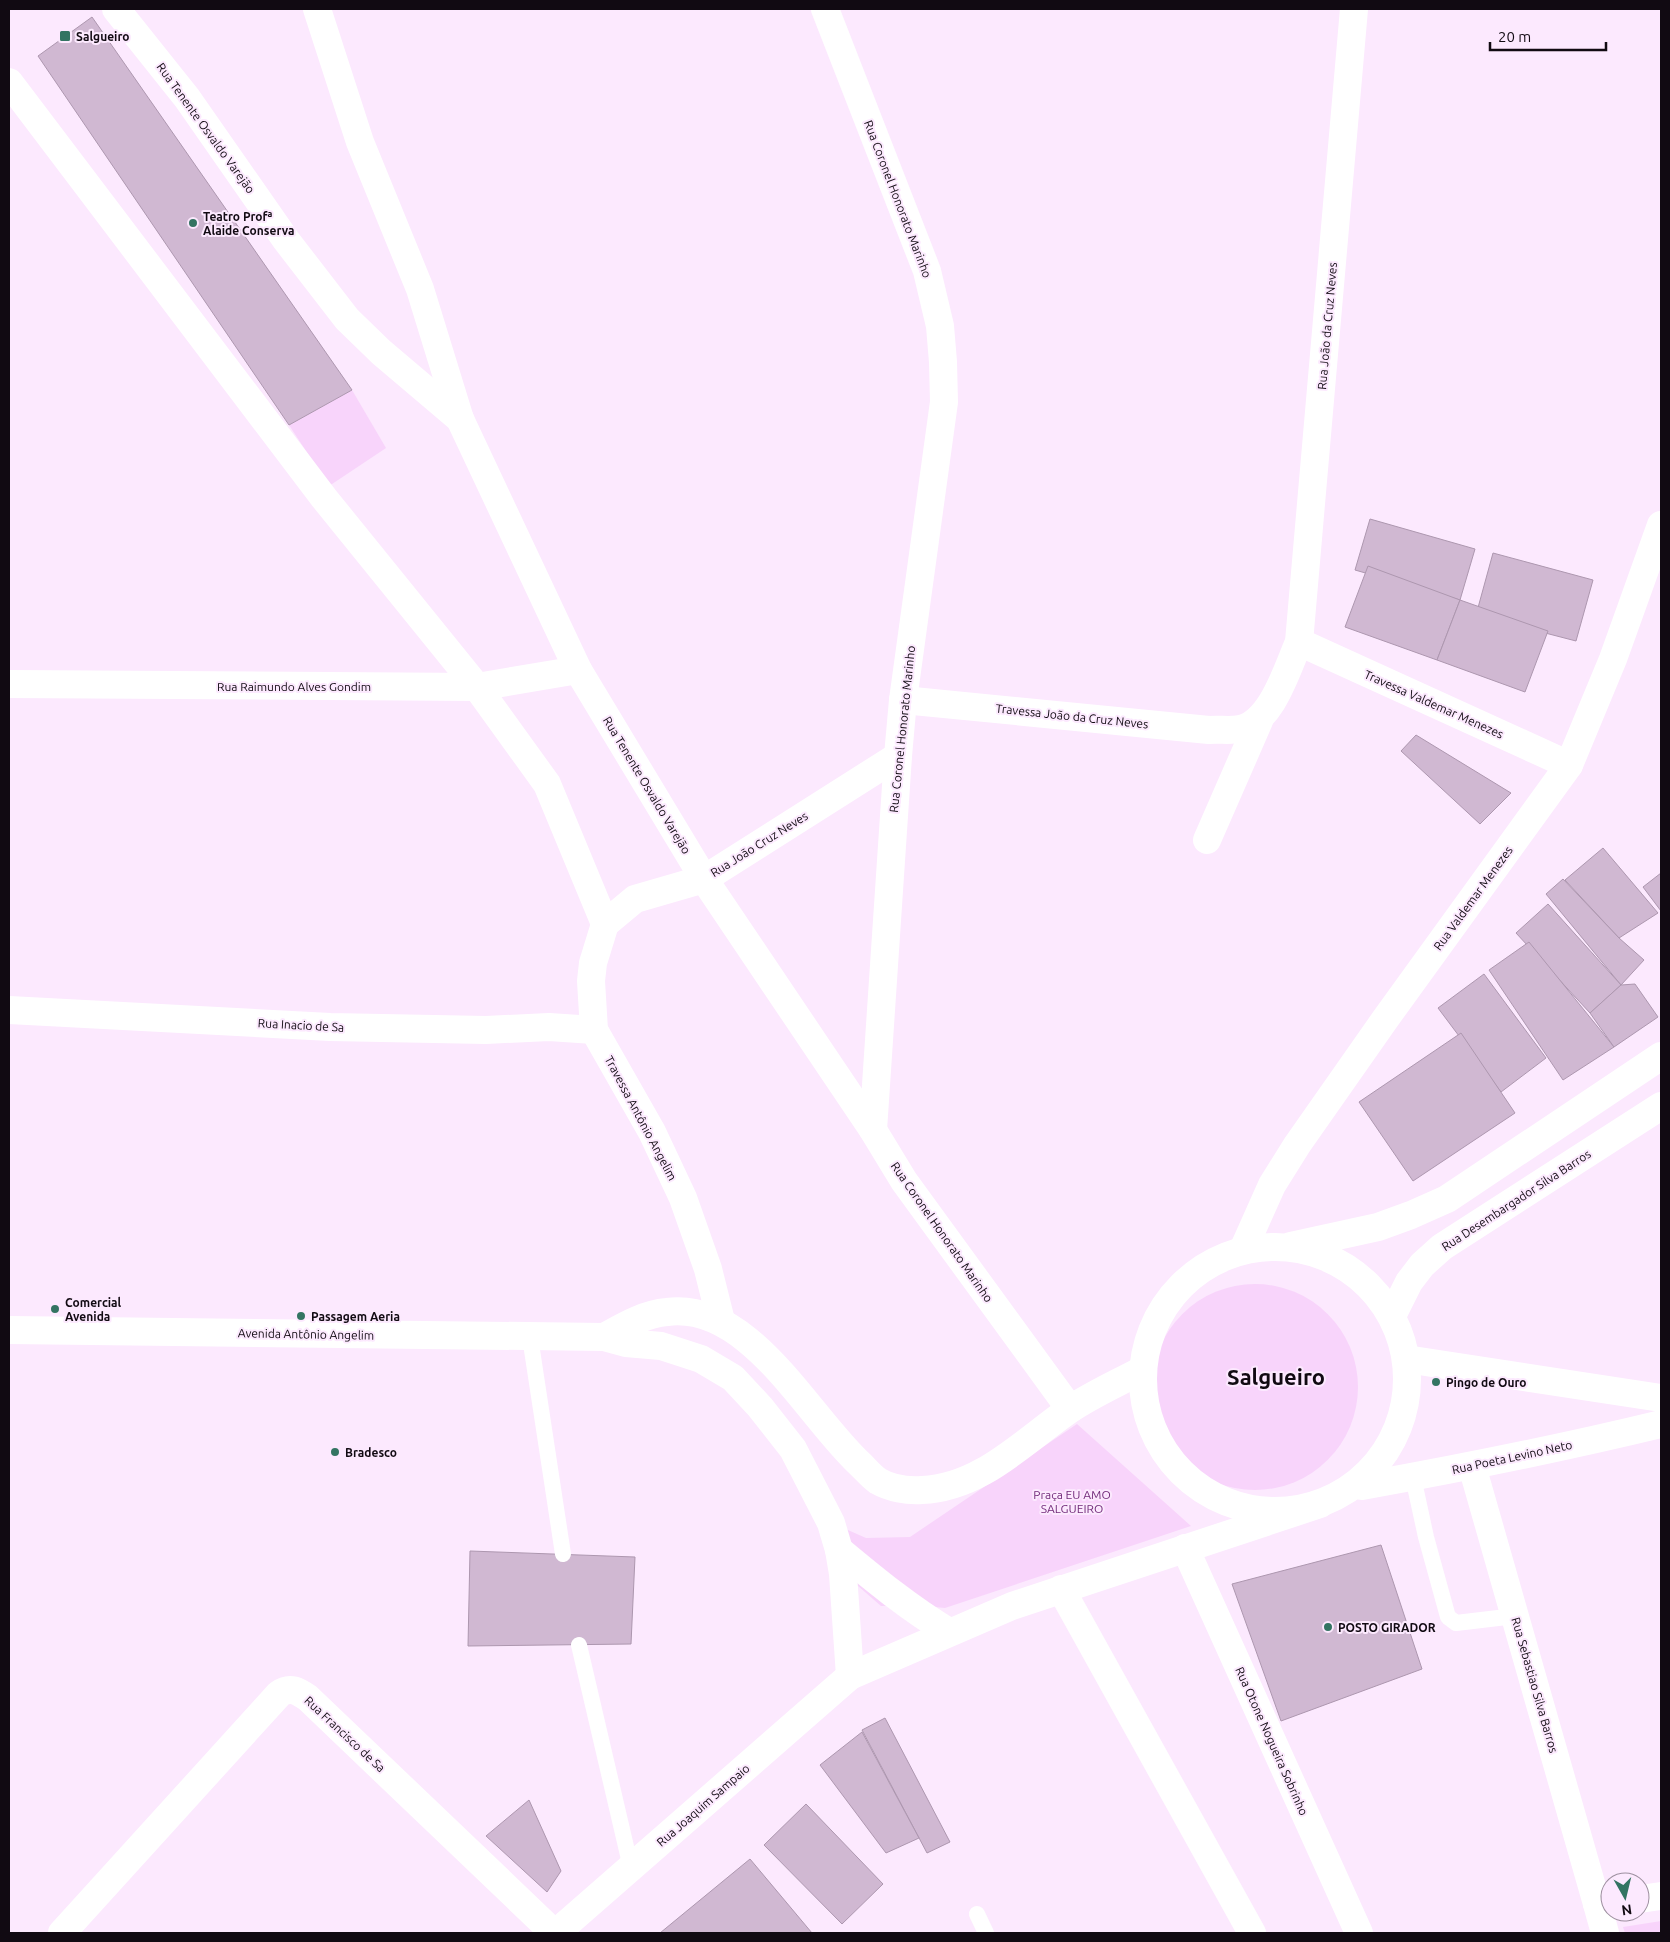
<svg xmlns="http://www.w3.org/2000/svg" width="1670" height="1942" font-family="Ubuntu,sans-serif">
<rect width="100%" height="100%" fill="#fce9fe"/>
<g fill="#f8d4fb">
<polygon points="352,390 386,448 329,486 289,425"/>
<circle cx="1255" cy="1387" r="103"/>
<polygon points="1077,1424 1191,1526 945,1608 915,1605 881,1606 850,1579 823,1519 866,1538 910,1537"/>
<polygon points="1661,1921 1661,1933 1625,1933 1623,1927"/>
</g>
<g fill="#d0b8d2" stroke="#ad97af">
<polygon points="92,17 352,390 289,425 38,56"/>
<polygon points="1370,519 1475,549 1460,600 1355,570"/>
<polygon points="1493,553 1593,580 1576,641 1476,615"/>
<polygon points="1368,566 1460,600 1437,660 1345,627"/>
<polygon points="1460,600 1548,631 1525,692 1437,660"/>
<polygon points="1416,735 1511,793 1480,824 1401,751"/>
<polygon points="1603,848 1658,913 1619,938 1565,880"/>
<polygon points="1661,873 1661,911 1643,887"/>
<polygon points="1563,879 1619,938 1644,960 1621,985 1546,894"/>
<polygon points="1548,904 1621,985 1590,1013 1516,933"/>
<polygon points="1529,942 1614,1047 1563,1080 1489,970"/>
<polygon points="1484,974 1546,1058 1501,1092 1438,1008"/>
<polygon points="1635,984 1658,1017 1614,1047 1590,1013 1621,985"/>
<polygon points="1461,1033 1515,1113 1413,1181 1359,1102"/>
<polygon points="1381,1545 1422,1669 1281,1721 1232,1584"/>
<polygon points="470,1551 635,1557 631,1644 468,1646"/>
<polygon points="885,1718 950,1842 927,1853 862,1730"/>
<polygon points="862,1732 919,1838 886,1853 820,1765"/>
<polygon points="529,1800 561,1871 547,1892 486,1836"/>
<polygon points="806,1804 883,1884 842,1924 764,1845"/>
<polygon points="750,1859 812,1933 660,1933"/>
</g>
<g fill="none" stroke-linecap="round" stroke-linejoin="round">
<g stroke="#fff" stroke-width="16">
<polyline points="530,1337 563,1554"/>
<polyline points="1413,1477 1426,1537 1448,1617 1456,1623 1515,1616"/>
<polyline points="579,1645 631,1868"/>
<polyline points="977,1914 986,1933"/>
</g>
<g stroke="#fff" stroke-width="28">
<polyline points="116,9 187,98 286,240 347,319 381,352 460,419"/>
<polyline points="317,9 360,142 420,289 460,419 578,670 704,879 873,1130 904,1181 1070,1409"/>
<polyline points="825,9 927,271 940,326 943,362 944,402 903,700 898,756 873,1130"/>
<polyline points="9,82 324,498 477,687 547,784 605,924"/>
<polyline points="1299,642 1569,765"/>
<polyline points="9,684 477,687 578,670"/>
<path d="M903 700 1209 730C1219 729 1230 731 1240 729 1272 722 1287 669 1299 642L1354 9"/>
<polyline points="1207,840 1259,721"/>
<polyline points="9,1010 330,1027 486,1030 549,1027 594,1030"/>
<polyline points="721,1321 708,1269 683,1198 652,1132 594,1030 591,981 593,963 605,924 635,899 704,879 898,756"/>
<polyline points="1472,1466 1597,1904"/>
<polyline points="1185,1548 1359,1933"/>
<polyline points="1061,1589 1252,1933"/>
<polyline points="1640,1899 1661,1896"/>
<path d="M62 1933 279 1694C290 1686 298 1691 308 1698L554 1933"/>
<polyline points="1605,1933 1597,1904 1610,1903"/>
</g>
<g stroke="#fff" stroke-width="28">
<polyline points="1291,1246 1378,1227 1411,1215 1447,1199 1661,1056"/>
<circle cx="1275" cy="1379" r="132"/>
<polyline points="1243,1250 1272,1185 1297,1145 1386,1018 1569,765 1613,659 1661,525"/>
<polyline points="1392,1316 1409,1282 1422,1265 1442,1247 1661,1106"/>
<polyline points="9,1330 604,1337 626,1343 661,1346 701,1359 733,1378 760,1407 793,1449 831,1523 839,1550 843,1574 850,1676"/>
<path d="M604 1337C624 1326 644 1314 667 1312 750 1301 808 1417 861 1465 866 1470 872 1477 878 1481 890 1488 907 1491 922 1490 980 1488 1023 1442 1069 1410 1091 1395 1118 1383 1142 1370"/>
<polyline points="1406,1359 1661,1398"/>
<path d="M1362 1486C1462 1468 1562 1448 1661 1424"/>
<path d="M839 1550C875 1580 909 1608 949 1632"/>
<polyline points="556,1933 850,1676 1012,1606 1320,1504"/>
</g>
</g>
<g fill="#337462" stroke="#fce9fe" stroke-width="2">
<rect x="59" y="30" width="12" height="12" rx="2.5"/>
<circle cx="193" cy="223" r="5"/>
<circle cx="55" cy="1309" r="5"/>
<circle cx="301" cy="1316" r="5"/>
<circle cx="1436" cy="1382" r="5"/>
<circle cx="335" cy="1452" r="5"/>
<circle cx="1328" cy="1627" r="5"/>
</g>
<g text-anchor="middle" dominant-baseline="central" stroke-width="4" stroke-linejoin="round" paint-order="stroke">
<g font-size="12" font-weight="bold" fill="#110a12" stroke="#fce9fe" text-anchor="start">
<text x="76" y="36">Salgueiro</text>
<text x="203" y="216">Teatro Profª<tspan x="203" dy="14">Alaide Conserva</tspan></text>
<text x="65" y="1302">Comercial<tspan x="65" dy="14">Avenida</tspan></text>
<text x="311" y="1316">Passagem Aeria</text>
<text x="1446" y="1382">Pingo de Ouro</text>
<text x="345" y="1452">Bradesco</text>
<text x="1338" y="1627">POSTO GIRADOR</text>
</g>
<g font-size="12" fill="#110a12" stroke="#fce9fe">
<text transform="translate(206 128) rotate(54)">Rua Tenente Osvaldo Varejão</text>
<text transform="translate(898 199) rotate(69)">Rua Coronel Honorato Marinho</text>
<text transform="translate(1327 326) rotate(-85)">Rua João da Cruz Neves</text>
<text x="294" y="686">Rua Raimundo Alves Gondim</text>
<text transform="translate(1434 704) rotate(24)">Travessa Valdemar Menezes</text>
<text transform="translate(1072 716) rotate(6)">Travessa João da Cruz Neves</text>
<text transform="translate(902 729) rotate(-84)">Rua Coronel Honorato Marinho</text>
<text transform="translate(647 785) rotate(59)">Rua Tenente Osvaldo Varejão</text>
<text transform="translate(759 844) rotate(-32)">Rua João Cruz Neves</text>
<text transform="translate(1473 898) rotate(-54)">Rua Valdemar Menezes</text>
<text transform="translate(301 1025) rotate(3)">Rua Inacio de Sa</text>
<text transform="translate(641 1118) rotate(62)">Travessa Antônio Angelim</text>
<text transform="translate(1516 1200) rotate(-33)">Rua Desembargador Silva Barros</text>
<text transform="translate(942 1232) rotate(55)">Rua Coronel Honorato Marinho</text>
<text transform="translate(306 1334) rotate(1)">Avenida Antônio Angelim</text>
<text transform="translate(1512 1457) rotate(-12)">Rua Poeta Levino Neto</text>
<text transform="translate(1535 1685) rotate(74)">Rua Sebastiao Silva Barros</text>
<text transform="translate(345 1734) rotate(43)">Rua Francisco de Sa</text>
<text transform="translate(1272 1741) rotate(66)">Rua Otone Nogueira Sobrinho</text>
<text transform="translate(703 1805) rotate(-41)">Rua Joaquim Sampaio</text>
</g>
<g font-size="12" fill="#722b7a" stroke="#fce9fe">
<text x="1072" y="1494">Praça EU AMO<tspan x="1072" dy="14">SALGUEIRO</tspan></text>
</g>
<g font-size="22" font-weight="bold" fill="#110a12" stroke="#fce9fe">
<text x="1276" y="1376">Salgueiro</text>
</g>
</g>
<rect width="1670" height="1942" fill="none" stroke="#110a12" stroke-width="20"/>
<g transform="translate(1625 1897) rotate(172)"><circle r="24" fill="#fce9fe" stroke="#9e90a0"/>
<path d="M0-4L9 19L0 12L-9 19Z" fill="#337462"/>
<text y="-8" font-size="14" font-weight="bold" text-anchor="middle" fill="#110a12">N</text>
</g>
<path d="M1490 42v8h116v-8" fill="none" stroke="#110a12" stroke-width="2.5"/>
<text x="1498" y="42" font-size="15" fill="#110a12" stroke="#fce9fe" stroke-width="4" paint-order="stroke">20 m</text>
</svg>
